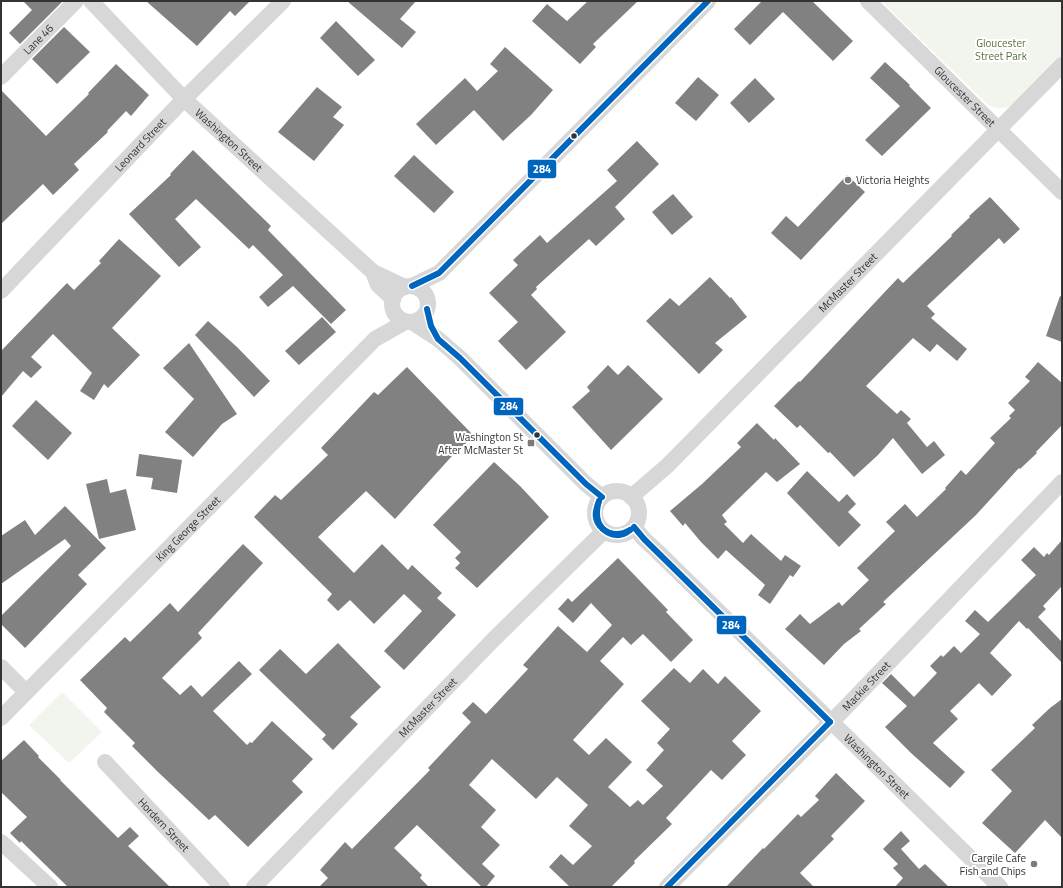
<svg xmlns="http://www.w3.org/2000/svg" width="1063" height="888" font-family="'Titillium Web',sans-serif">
<rect width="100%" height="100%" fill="#fff"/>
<g fill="#f1f5ed">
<path d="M881 1H1062V57L1015 105C1004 109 997 110 987 104Z"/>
<polygon points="62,692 102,732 69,763 29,725"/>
</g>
<g fill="#818181">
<polygon points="23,1 63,1 20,44 9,33 32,10"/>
<polygon points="146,1 250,1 235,16 230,11 197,46"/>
<polygon points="347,1 416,1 400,19 416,32 402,48"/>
<polygon points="588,1 638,1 593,44 596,47 580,64 532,21 547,4 567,21"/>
<polygon points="762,1 812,1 853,41 833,61 783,12 750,45 734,29"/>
<polygon points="336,21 375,60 358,76 320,38"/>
<polygon points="64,27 90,52 57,84 32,59"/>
<polygon points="505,47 553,90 531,115 503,141 474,110 436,145 416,124 465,78 477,91 498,71 490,64"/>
<polygon points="885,62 910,85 909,86 931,108 882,156 865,140 900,106 870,78"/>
<polygon points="116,64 149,95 131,116 126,111 107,131 108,132 74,164 79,170 53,195 43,184 1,224 1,90 46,136 89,94 88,93"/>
<polygon points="698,77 719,95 696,121 675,103"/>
<polygon points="755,78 775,99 749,123 730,103"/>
<polygon points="317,87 342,107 333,117 344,125 314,161 278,132"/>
<polygon points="637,141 659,164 615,207 625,219 596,246 589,239 536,287 537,289 531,295 566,332 526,370 498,341 518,322 489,293 518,265 513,260 540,235 547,243 617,181 607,170"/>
<polygon points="193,150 271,226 268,230 346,310 331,324 293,286 268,307 259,297 283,275 253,245 249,249 196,199 175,219 201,247 179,267 129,214 171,175 170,174"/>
<polygon points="414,155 454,192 434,213 394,176"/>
<polygon points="847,175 865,192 801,260 771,233 786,216 798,227"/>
<polygon points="673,194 693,217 672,235 652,212"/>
<polygon points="990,197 1020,229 1004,244 999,238 927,306 935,314 931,318 967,349 957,361 937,344 930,352 913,338 866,386 897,414 901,410 911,419 907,423 927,447 934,441 945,455 922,474 893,438 878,455 854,477 830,452 828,453 800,425 797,428 774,406 799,381 800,382 898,278 903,283 952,236 951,235 970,217 969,216"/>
<polygon points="119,239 161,276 112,328 140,355 108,388 104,384 94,400 80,391 92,373 53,334 31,357 42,367 31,378 23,371 1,397 1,351 67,283 74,290 101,263 99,261"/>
<polygon points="710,277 730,298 731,297 747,317 715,343 723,350 699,374 646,321 670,298 679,306"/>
<polygon points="1060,296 1062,297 1062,342 1046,336"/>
<polygon points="322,317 336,332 299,365 285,351"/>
<polygon points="208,321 237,347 270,381 254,397 195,335"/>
<polygon points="189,343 237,414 222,424 193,457 165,432 194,399 163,368"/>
<polygon points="1038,362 1062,383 1062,425 1036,452 1037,453 1020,469 1019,468 976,515 883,602 886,604 859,629 861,631 844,644 824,665 785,629 800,614 810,624 839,602 842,606 869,580 857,568 895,531 886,522 905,504 917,517 946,489 945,488 961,470 966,475 995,443 990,438 1011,418 1009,416 1015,410 1008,403 1030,381 1025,377"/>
<polygon points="608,365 618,375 628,365 663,399 611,450 572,407 590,391 587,387"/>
<polygon points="407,367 474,436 452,456 395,519 366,491 318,537 354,573 382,544 408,570 412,565 442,593 437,598 456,615 404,670 384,651 422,611 404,594 374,624 350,600 338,611 327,600 332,594 254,517 275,495 281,500 328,455 321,448 374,392 378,395"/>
<polygon points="36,400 72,433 48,460 12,426"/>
<polygon points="757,423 774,440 775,438 800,464 777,482 766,472 722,515 727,522 724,524 743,543 751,534 781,561 785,555 801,566 793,577 790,575 770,604 758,595 765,585 726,550 718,559 701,542 685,523 683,526 670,511 702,484 741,447 737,443"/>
<polygon points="139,454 182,460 177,493 151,489 153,478 136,476"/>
<polygon points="494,462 520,486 549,517 477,588 455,568 460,563 455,558 461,552 433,525"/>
<polygon points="807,471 839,502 847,494 856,504 848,512 861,525 839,547 787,493"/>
<polygon points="107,479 110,493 126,489 136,530 99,539 86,484"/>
<polygon points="65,506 106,548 78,575 87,584 25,648 1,624 1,616 71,546 65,539 1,584 1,536 25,520 35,535"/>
<polygon points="1062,540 1062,586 1043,606 1046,609 1038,617 1062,642 1062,663 1028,628 1027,629 1019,621 990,653 1012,675 992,696 979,683 950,711 958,719 933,743 965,772 950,788 911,753 885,727 907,706 882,683 891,674 914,697 937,673 930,666 941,655 943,657 954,646 961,653 980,634 965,621 975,610 988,622 1036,575 1021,560 1034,547 1044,557 1047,553 1049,555"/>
<polygon points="243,544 263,563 198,633 202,638 162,678 180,695 191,685 202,697 239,661 252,674 213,711 247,745 250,742 252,743 272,721 313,759 292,781 303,792 248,847 215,815 209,820 159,773 132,746 135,743 104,712 107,708 80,680 125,637 130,642 170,603 178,612"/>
<polygon points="618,558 668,610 666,612 693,640 671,662 643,634 631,645 623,637 600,661 624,684 573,740 589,755 606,738 632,762 608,787 630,807 638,800 643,805 663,786 646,770 664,750 657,743 670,729 641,701 674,668 690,683 703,669 718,684 725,676 761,711 732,741 746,755 722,780 711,770 666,818 672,824 634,861 635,863 611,887 570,887 549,867 561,854 573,865 592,846 569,826 588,805 557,777 536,799 492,759 469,785 496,810 481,827 500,845 482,864 495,876 486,887 482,887 466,872 417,825 394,848 422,875 420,878 429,887 319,887 328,878 320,870 345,842 352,849 430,770 428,768 471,722 462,713 473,702 486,714 528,669 523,665 558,626 587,652 612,625 591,603 573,623 558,609 568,598 572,602"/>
<polygon points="338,643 381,687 350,717 358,724 333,750 322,739 326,735 259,670 280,649 306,674"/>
<polygon points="1062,699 1062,838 1045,820 1015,853 982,823 1012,791 991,770 1035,728 1032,725 1050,708"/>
<polygon points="24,740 39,756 38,757 61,780 60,780 118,838 130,827 139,836 128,846 170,887 68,887 21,841 20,843 10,833 27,817 1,792 1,761"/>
<polygon points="836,773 865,801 831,836 834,839 800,873 814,887 726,887 763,848 764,849 798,814 801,817 819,800 815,796"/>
<polygon points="901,831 910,841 901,849 919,869 925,864 949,887 895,887 903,878 893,868 898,864 883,849"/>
</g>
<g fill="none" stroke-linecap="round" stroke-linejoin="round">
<g stroke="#d7d7d7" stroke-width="16">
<path id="s1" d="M91 1 184 99 373 272 405 287"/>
<path id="s2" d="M868 1 1062 192"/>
<path id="s3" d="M1 77 76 1"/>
<polyline points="373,272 378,285 393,299"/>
<polyline points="412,286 439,273 708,1"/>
<circle cx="410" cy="304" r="18"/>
<path id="s4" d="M1 291 184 99 283 1"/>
<polyline points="412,322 438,339 460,358 586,484 602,497"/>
<circle cx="617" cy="513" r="22"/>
<path id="s5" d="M631 497 667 466 1062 65"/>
<path id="s6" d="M634 527 644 539 658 552 1000 887"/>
<polyline points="1,667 26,692"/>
<path id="s7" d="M1 718 375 339 405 322"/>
<path id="s8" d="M105 762 222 887"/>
<polyline points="1,842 50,887"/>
<path id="s9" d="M254 887 493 640 604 531"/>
<path id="s10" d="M667 887 847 706 1062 482"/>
</g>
<defs>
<g id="bus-1">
<polyline points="412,286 439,273 708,1"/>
<polyline points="427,309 431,326 438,339 460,358 586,484 602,497"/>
<path d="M599 501C596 511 595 521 603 529"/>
<path d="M599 501C595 511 593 521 603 529"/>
<polyline points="634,527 644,539 830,722"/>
<path d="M603 529C612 536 621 535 630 530"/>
<path d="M603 529C611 537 622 537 630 530"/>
<polyline points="667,887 830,722"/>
</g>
</defs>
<use href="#bus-1" stroke="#fff" stroke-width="9"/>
<use href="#bus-1" stroke="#0065bd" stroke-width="6"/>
</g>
<g fill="#333" stroke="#fff" stroke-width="1.5">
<circle cx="574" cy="136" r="3.5"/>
<circle cx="537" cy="435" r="3.5"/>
</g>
<g fill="#7a7a7a" stroke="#fff" stroke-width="1.5">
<circle cx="848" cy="180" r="4"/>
<rect x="527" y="439" width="8" height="8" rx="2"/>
<circle cx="1034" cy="864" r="4"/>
</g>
<g text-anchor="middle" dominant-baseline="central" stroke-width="4" stroke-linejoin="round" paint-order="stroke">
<g font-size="11" fill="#333" stroke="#fff">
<text stroke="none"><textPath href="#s3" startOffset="53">Lane 46</textPath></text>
<text stroke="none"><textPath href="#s2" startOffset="136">Gloucester Street</textPath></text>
<text stroke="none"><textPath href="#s1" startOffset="196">Washington Street</textPath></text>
<text stroke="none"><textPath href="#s4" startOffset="202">Leonard Street</textPath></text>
<text stroke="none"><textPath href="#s5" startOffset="305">McMaster Street</textPath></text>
<text stroke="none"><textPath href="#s7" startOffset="266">King George Street</textPath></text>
<text stroke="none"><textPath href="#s10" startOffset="283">Mackie Street</textPath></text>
<text stroke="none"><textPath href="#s9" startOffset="250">McMaster Street</textPath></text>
<text stroke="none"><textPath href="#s6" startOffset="341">Washington Street</textPath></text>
<text stroke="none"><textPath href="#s8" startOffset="86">Hordern Street</textPath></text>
</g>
<g font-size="11" fill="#56703f" stroke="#fff">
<text x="1001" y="43">Gloucester<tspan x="1001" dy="13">Street Park</tspan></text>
</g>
<g font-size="11" fill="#333" stroke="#fff" text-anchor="end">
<text x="856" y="180" text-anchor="start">Victoria Heights</text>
<text x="523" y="437">Washington St<tspan x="523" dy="13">After McMaster St</tspan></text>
<text x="1026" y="858">Cargile Cafe<tspan x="1026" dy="13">Fish and Chips</tspan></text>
</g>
</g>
<g stroke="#fff" stroke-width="1.5">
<rect x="527" y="159" width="30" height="20" rx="4" fill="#0065bd"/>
<rect x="493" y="397" width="31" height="19" rx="4" fill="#0065bd"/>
<rect x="716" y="615" width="31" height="20" rx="4" fill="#0065bd"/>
</g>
<g font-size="11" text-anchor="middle" font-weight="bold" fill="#fff">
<text x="542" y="173">284</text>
<text x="509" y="410">284</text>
<text x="731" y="629">284</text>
</g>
<rect width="1063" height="888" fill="none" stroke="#333333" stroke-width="4"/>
</svg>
